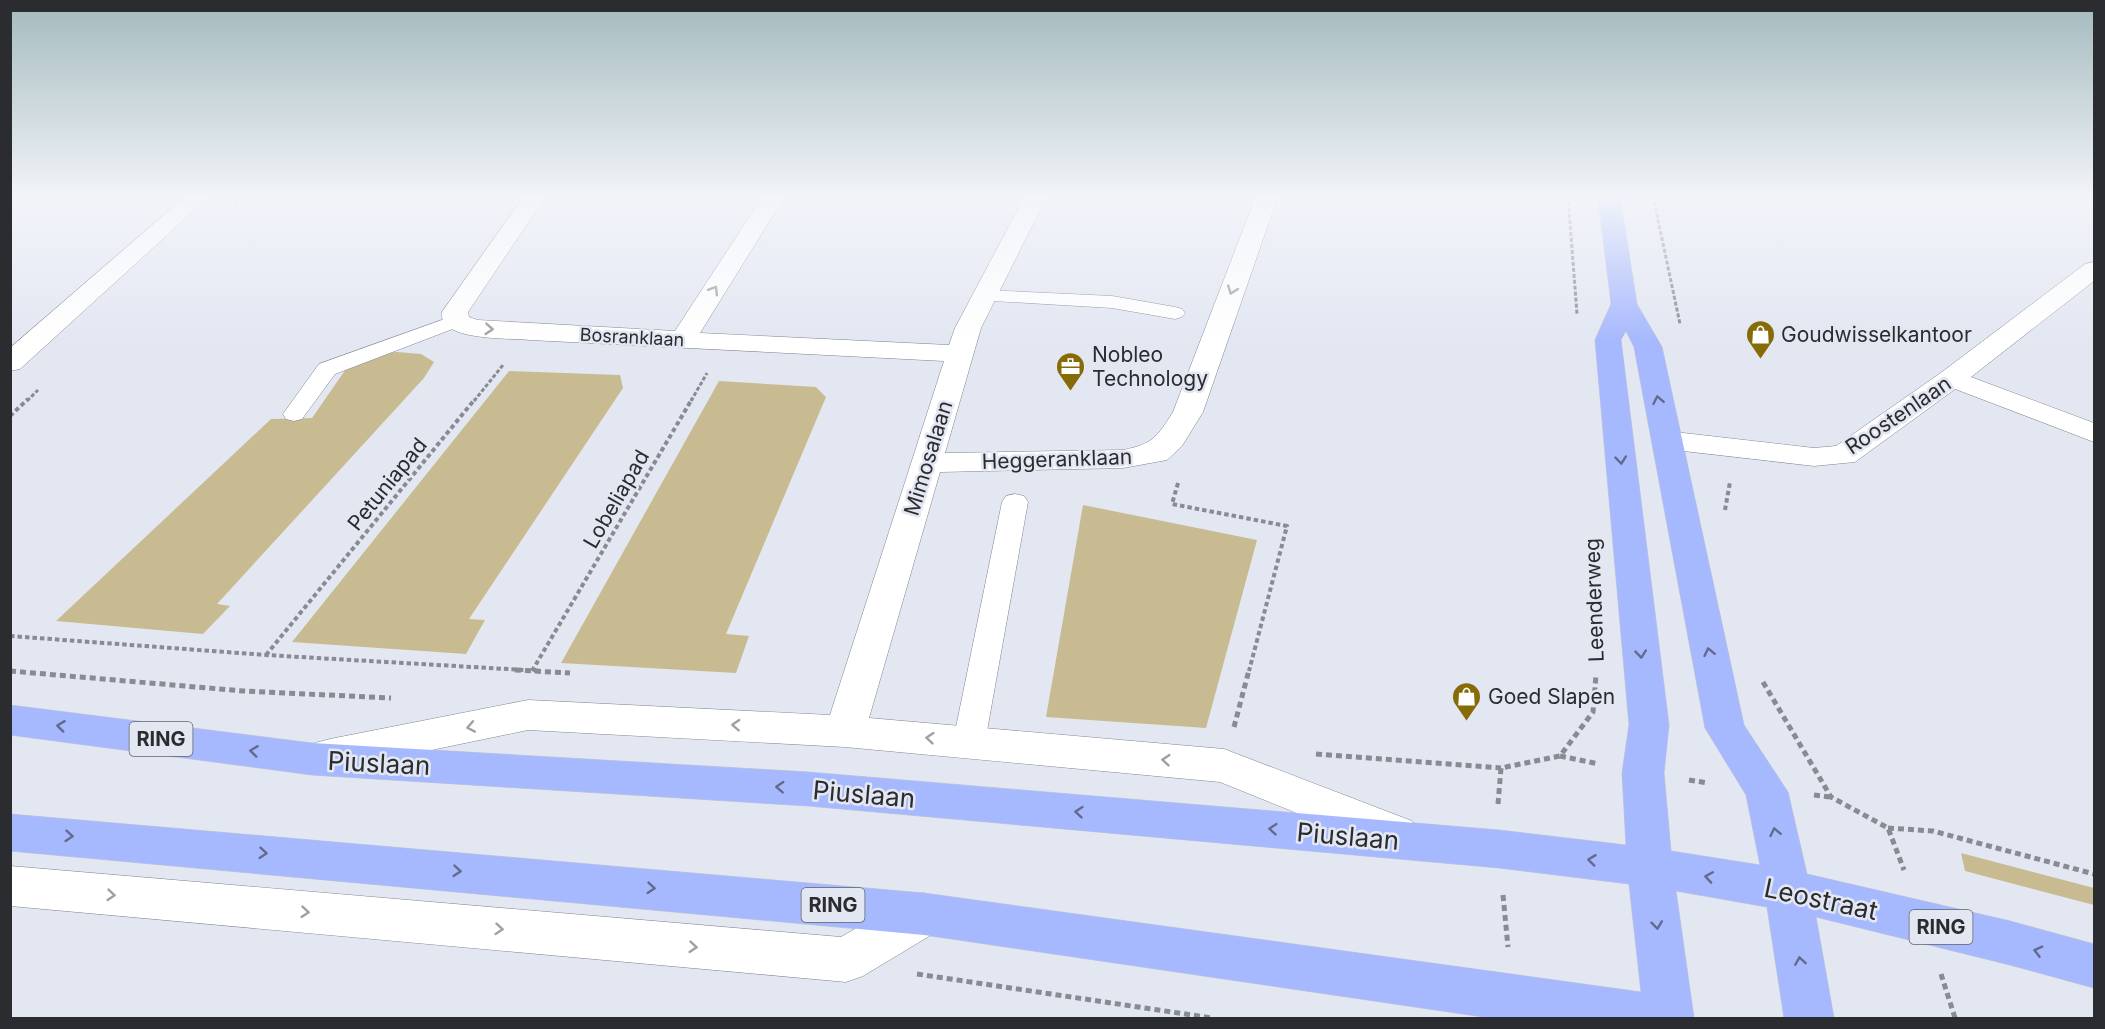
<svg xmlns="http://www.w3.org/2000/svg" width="2105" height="1029" font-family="Inter,sans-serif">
<rect width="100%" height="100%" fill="#e3e7f2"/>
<g fill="#c9bb91">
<polygon points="397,352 421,354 434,362 424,378 217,604 230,606 203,634 56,621 271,419 312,418 346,369 384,353"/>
<polygon points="509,371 620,375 623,388 469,619 485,620 466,654 292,642"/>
<polygon points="719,381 816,387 826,397 726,634 749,636 736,673 561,663"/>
<polygon points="1083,505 1257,540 1206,728 1046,717"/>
<polygon points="1961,853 2094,888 2094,905 1965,871"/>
</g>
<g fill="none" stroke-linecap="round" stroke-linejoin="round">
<defs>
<g id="service">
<polygon points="984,290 1112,296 1175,307 1182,309 1185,313 1182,317 1175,319 1112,308 977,300 974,296 977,292"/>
<polygon points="456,315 463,317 466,321 463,325 335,374 302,419 294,421 286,419 283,414 319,364"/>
<polygon points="1015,494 1024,496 1028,502 985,742 980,751 969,754 958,751 953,742 1002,502 1006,496"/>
</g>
<g id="minor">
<path d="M524 196H546L468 312 469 317 478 320 675 331 763 196H785L700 333 949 345 955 328 1025 196H1047L981 328 945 453 1123 450C1153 444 1157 437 1173 412L1256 196H1278L1203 412 1182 446 1167 460 1123 468 940 472 869 718 1224 749 1412 821 1418 834 1412 847 1396 853 1220 782 845 747 528 730 330 771 315 767 309 755 315 743 330 739 528 700 830 715 944 361 530 340C509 338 462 340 446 325 442 322 442 317 442 312Z"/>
<polygon points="1952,370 2094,423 2094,442 1942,384 1938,378 1942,372"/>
<polygon points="10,866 841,937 907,899 924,893 941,899 947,914 941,929 863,976 846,982 10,906"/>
</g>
<g id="tertiary">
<polygon points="186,196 210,196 20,369 10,371 10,348"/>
<polygon points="2094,262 2094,281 1962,384 1855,462 1814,466 1666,449 1655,446 1651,440 1655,434 1666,431 1814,448 1836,446 1942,372 2085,264"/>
</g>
<path id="primary" d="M1598 196H1620L1637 304 1662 347 1744 725 1788 792 1807 874 2010 921 2094 944V988L2010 965 1816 917 1834 1018H1784L1767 907 1676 891 1694 1018H1490L924 935 10 851V814L924 893 1641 992 1629 884 1499 868 808 806 312 775 10 735V705L312 743 808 772 1499 830 1626 845 1622 773 1629 725 1595 340 1611 304ZM1626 331 1634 347 1705 728 1746 795 1760 865 1671 851 1664 773 1669 725 1621 340Z"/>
</defs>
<use href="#service" stroke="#7f838d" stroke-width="1"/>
<use href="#minor" stroke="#7f838d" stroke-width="1"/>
<use href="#tertiary" stroke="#7f838d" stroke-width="1"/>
<use href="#primary" stroke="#c8c8c9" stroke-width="1"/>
<g stroke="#898b93" stroke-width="3" stroke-dasharray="4 2" stroke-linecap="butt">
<polyline points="1568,196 1577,314"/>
<polyline points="1653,196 1680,324"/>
<polyline points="235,203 242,196"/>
<polyline points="27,401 38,390"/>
<polyline points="474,401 503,365"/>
<polyline points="691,401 707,373"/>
</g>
<g stroke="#898b93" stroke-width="4" stroke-dasharray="4.5 3" stroke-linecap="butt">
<polyline points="10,416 28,399"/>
<polyline points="1178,483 1172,504 1287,526 1249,671"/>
<polyline points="1725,510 1730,482"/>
<polyline points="10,636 266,655 541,671"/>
<polyline points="266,655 475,399"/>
<polyline points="10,671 13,671"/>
<polyline points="532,671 692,399"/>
</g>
<g stroke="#898b93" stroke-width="5" stroke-dasharray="6 4" stroke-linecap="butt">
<polyline points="515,670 570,673"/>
<polyline points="10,671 243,691 391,698"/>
<polyline points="1763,682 1831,797 1888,828 1904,870"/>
<polyline points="1234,727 1249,670"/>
<polyline points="1316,754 1501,768"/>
<polyline points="1560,756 1599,764"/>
<polyline points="1689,780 1708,783"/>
<polyline points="1814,795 1830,797"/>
<polyline points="1498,804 1501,768 1560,756 1593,712 1596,675"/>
<polyline points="1888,828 1933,831 2094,874"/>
<polyline points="1503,895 1508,947"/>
<polyline points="917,974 1212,1018"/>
<polyline points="1941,974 1955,1018"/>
</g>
<use href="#service" fill="#fff" fill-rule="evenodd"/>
<use href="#minor" fill="#fff" fill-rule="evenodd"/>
<use href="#tertiary" fill="#fff" fill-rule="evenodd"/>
<use href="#primary" fill="#a7b9fe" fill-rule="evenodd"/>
</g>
<defs><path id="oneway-chevron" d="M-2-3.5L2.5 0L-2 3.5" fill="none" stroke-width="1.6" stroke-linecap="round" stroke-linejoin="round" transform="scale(1.5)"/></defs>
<g stroke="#a0a0a2">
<use href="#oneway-chevron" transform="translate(714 290) rotate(-58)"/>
<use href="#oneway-chevron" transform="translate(1232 290) rotate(110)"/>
<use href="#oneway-chevron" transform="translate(489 329) rotate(4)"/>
<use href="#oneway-chevron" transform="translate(736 725) rotate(-177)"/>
<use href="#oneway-chevron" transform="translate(471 727) rotate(169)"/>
<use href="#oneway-chevron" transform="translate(930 738) rotate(-175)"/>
<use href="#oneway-chevron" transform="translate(1166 760) rotate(-175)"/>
<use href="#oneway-chevron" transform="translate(111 895) rotate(5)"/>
<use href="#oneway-chevron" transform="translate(305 912) rotate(5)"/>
<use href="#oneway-chevron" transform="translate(499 929) rotate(5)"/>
<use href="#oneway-chevron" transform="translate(693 947) rotate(5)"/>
</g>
<g stroke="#636b8d">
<use href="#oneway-chevron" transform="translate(1658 400) rotate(-101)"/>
<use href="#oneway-chevron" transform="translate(1621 460) rotate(84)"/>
<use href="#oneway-chevron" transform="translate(1709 652) rotate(-102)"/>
<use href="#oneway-chevron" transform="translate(1641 654) rotate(84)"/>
<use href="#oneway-chevron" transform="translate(61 726) rotate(-173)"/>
<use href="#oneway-chevron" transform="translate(254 751) rotate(-173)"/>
<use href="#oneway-chevron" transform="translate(780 787) rotate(-177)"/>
<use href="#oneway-chevron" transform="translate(1079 812) rotate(-175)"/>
<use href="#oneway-chevron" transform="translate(1273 829) rotate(-175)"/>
<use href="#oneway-chevron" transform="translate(1775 832) rotate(-102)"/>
<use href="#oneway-chevron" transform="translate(69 836) rotate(5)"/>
<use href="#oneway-chevron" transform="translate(263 853) rotate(5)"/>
<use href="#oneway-chevron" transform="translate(1592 860) rotate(-173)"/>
<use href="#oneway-chevron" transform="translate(457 871) rotate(5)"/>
<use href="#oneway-chevron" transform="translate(1709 877) rotate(-171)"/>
<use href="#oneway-chevron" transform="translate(651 888) rotate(5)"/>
<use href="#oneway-chevron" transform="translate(1657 925) rotate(83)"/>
<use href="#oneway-chevron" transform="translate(2038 951) rotate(-165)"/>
<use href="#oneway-chevron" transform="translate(1800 961) rotate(-99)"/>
</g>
<linearGradient id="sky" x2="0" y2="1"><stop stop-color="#a3babd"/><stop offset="0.58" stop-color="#f2f4f9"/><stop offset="1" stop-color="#f2f4f9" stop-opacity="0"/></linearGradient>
<rect width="2105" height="340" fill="url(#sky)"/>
<defs>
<symbol id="shop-pin" viewBox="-11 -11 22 30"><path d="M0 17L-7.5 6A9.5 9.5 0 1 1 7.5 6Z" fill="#866b07" stroke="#e3e7f2"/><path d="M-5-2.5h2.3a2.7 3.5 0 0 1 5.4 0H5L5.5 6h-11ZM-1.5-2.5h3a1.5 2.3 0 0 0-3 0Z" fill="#fff"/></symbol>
<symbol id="office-pin" viewBox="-11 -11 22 30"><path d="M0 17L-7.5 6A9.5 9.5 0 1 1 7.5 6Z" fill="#866b07" stroke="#e3e7f2"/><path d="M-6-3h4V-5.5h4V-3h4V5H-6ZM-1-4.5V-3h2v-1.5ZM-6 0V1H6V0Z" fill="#fff"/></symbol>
</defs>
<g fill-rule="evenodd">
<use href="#shop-pin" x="1744" y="318" width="33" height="45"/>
<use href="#office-pin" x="1054" y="350" width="33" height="45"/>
<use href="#shop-pin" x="1450" y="680" width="33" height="45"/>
</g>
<g text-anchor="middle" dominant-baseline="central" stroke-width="5" stroke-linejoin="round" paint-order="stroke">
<g font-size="18" fill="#2b2c30" stroke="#e3e7f2">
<text transform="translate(632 337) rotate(3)">Bosranklaan</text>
</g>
<g fill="#e3e7f2" stroke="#62646a" stroke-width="1.5">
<rect x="129.5" y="722" width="63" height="34" rx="4.5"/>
<rect x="801.5" y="888" width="63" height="34" rx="4.5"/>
<rect x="1909.5" y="910" width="63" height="34" rx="4.5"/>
</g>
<g font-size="20" font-weight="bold" fill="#2b2c30">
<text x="161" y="739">RING</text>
<text x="833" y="905">RING</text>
<text x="1941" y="927">RING</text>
</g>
<g font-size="21" fill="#2b2c30" stroke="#e3e7f2" text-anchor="start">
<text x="1781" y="334">Goudwisselkantoor</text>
<text x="1092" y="354">Nobleo<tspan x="1092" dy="24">Technology</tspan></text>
<text x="1488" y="696">Goed Slapen</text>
</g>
<g font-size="21" fill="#2b2c30" stroke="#e3e7f2">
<text transform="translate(1898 415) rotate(-34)">Roostenlaan</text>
<text transform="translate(928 458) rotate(-73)">Mimosalaan</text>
<text transform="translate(1057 459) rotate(-2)">Heggeranklaan</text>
<text transform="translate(387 484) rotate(-51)">Petuniapad</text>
<text transform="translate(616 499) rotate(-60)">Lobeliapad</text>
<text transform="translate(1594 600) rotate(-92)">Leenderweg</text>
</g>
<g font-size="26" fill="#2b2c30" stroke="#e3e7f2">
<text transform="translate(379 763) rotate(3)">Piuslaan</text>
<text transform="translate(864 794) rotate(5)">Piuslaan</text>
<text transform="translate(1348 836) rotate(5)">Piuslaan</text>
<text transform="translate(1821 899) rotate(12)">Leostraat</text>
</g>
</g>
<rect width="2105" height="1029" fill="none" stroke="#2b2c30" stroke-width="24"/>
</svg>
